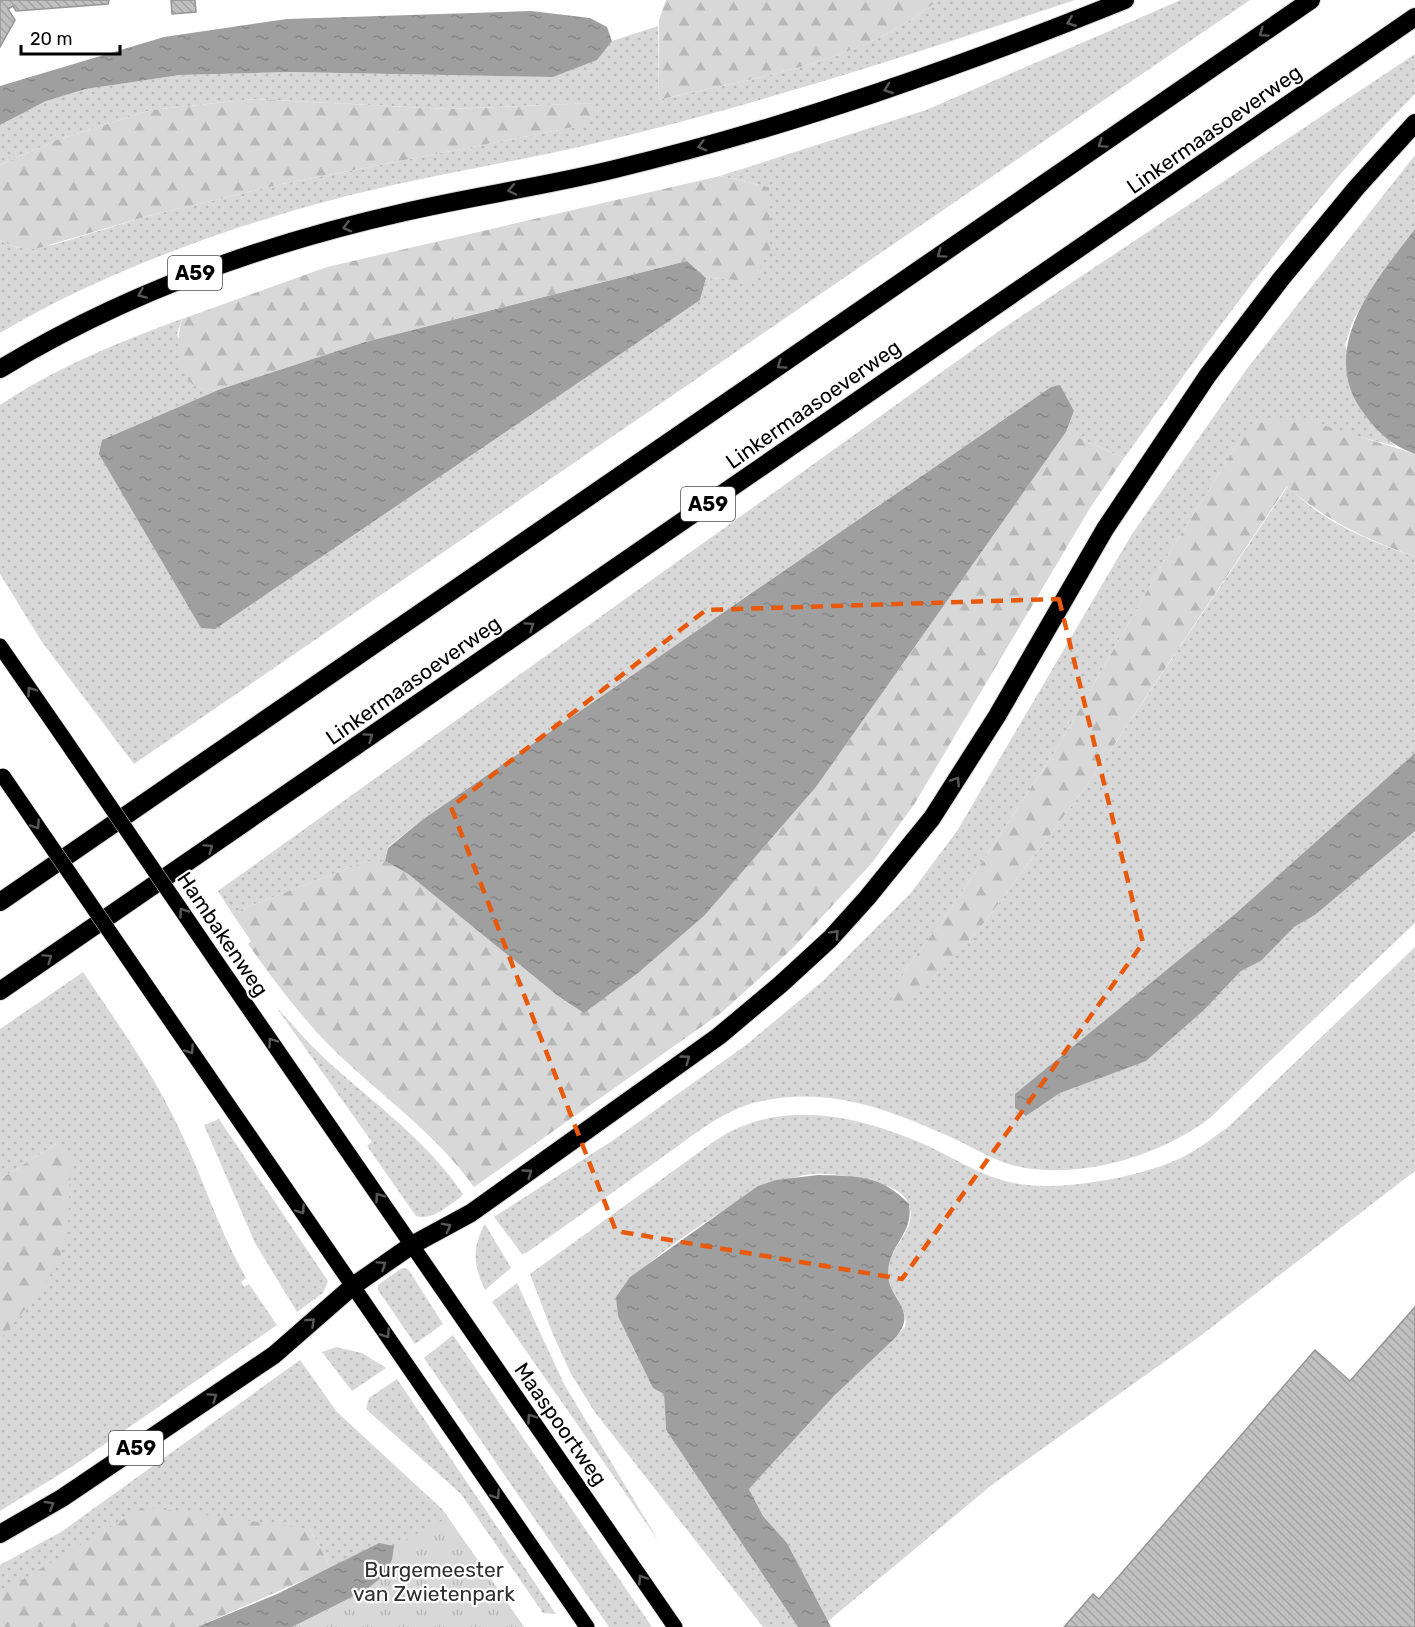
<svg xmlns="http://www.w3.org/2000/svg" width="1415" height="1627" font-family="Rubik,sans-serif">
<defs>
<pattern id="grass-dots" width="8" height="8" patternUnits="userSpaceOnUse" patternTransform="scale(1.5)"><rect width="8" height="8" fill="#d8d8d8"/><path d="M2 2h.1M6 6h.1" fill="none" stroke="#b8b8b8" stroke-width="1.8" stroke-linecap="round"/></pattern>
<pattern id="forest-firs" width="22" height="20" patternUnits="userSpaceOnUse" patternTransform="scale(1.5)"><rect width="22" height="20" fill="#d8d8d8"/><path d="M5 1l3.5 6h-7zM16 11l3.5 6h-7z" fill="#b8b8b8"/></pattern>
<pattern id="park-tufts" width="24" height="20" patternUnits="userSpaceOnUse" patternTransform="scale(1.5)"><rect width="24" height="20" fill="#d8d8d8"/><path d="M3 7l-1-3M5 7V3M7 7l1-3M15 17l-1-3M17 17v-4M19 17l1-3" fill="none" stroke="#b8b8b8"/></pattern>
<pattern id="water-ripples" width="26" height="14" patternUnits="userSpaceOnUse" patternTransform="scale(1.5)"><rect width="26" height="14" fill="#9f9f9f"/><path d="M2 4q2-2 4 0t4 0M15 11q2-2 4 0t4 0" fill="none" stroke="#878787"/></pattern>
<pattern id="building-back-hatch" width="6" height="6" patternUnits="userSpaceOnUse" patternTransform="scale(1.5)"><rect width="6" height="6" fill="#c0c0c0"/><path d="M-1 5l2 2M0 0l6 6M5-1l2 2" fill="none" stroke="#a3a3a3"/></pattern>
</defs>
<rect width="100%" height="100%" fill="#fff"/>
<g fill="url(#grass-dots)">
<path d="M938 0H1075C916 53 755 106 592 144 514 162 436 174 359 193 244 221 101 272 0 333V241L19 248 53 245 148 216 282 184 574 127 594 103 448 109 254 99 151 110 57 140 0 165V125L46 101 86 89 180 75 289 72 553 77 596 60 612 41 658 26V100C754 78 860 64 938 0Z"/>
<path d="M1181 0H1250L134 764 42 642 0 574V405C55 368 119 342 182 319L177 334 199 388 218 390 102 440 700 300 706 278 752 280 769 187 720 176 926 110Z"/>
<path d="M1415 54V94C1305 204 1215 332 1124 458L1066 432 1074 411 1051 387 422 820 388 847 385 861H367L232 913 218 891 999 331Z"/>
<path d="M1415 155V229L1391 260 1353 320 1345 345 1372 424 1395 446 1360 437 1239 441 1160 568 1059 745 949 912 905 970 903 1007 977 932 1090 781 1288 486C1321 522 1370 541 1415 557V753L1235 914 1189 952 1026 1116 1060 1093 1146 1060 1204 1010 1241 971 1261 961 1294 927 1315 915 1415 831V923L1210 1118C1159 1157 1072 1183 1008 1164 991 1158 975 1149 959 1141 895 1112 834 1086 762 1101 725 1108 694 1135 664 1156 618 1188 573 1221 526 1253L522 1254 494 1217 615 1139 746 1045 824 980 910 894 957 831 1132 534 1246 370Z"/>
<path d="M1415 947V1171L1199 1337 993 1484 827 1622 787 1543 763 1516 749 1489 834 1396 905 1327C909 1308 891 1295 888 1277 884 1249 919 1231 909 1205 903 1189 887 1186 872 1182 848 1176 821 1170 796 1177 745 1192 647 1255 616 1297L664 1394 666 1430 798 1627H763L594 1411 570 1372 552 1332 530 1274 716 1140C779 1098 856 1115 921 1143 950 1155 978 1175 1009 1182 1053 1193 1132 1179 1174 1161 1194 1153 1211 1139 1228 1127Z"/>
<path d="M83 972C116 1021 151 1070 177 1124 202 1175 218 1229 246 1278L241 1282 244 1287 249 1284 277 1325 73 1466 0 1511V1339L11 1324 56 1144 0 1179V1029Z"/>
<path d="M276 1007C292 1024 307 1042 324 1058 373 1103 426 1139 463 1194L461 1197C447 1206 433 1221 416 1216L367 1146 372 1142Z"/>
<polygon points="219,1119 328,1281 323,1293 297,1312 255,1243 204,1125"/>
<path d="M485 1224 511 1268 485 1290C474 1266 471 1249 485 1224Z"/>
<polygon points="402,1268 408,1269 443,1324 415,1344 378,1290 378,1285"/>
<polygon points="517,1283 564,1384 658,1540 492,1302"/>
<polygon points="453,1335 652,1627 609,1627 424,1358"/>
<polygon points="336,1347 362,1353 386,1368 352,1391 322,1352"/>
<polygon points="300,1360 337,1412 443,1510 524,1627 292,1627 366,1590 383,1576 379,1543 331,1568 310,1529 0,1593 0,1565 61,1532"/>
<polygon points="397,1379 556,1614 543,1613 461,1494 366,1409 369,1398"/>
</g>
<g fill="url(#forest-firs)">
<path d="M666 0H938C860 64 754 78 658 100L659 20Z"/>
<polygon points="254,99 448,109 594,103 597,112 591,120 574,127 282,184 148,216 35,249 19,248 0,241 0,165 57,140 151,110"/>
<path d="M720 176 769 187 770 250 752 281 706 278 687 261 365 342 218 390C213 389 204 390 199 388 176 378 176 338 182 319L327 267Z"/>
<path d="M1273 417 1313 422 1415 454V557C1368 540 1324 520 1287 486L1090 781 977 932 903 1008 894 1010 889 1004 905 970 949 912 1059 745 1160 568 1239 441 1257 423Z"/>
<path d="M1066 432 1124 458 1090 508 915 803 872 863 792 949 721 1013 474 1187C436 1134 384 1098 337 1053 303 1020 275 982 248 944L251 941 232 913 367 861H385L408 874 558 996 584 1012 638 973 704 916 816 787Z"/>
<polygon points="56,1144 64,1145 71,1159 68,1223 59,1262 37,1295 0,1339 0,1179"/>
<polygon points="144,1507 310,1529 331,1568 197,1627 0,1627 0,1593"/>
</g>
<path fill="url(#park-tufts)" d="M448 1518 524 1627H292C329 1609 386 1592 394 1546Z"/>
<g fill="url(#water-ripples)">
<polygon points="531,11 590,18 607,27 612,41 597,60 553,77 289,72 180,75 86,89 46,101 0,125 0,86 164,37 287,19"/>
<path d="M1415 229V454C1393 446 1379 434 1365 415 1315 351 1375 281 1415 229Z"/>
<polygon points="687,261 706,278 700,300 215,629 201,628 99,454 102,440 218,390 365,342"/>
<polygon points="1060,385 1074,411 1066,432 816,787 704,916 638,973 584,1013 558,996 408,874 385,861 388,848 422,820 1051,387"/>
<polygon points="1415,753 1415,831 1315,915 1294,927 1261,961 1241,971 1204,1010 1146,1061 1060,1093 1026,1116 1015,1108 1015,1094 1235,914"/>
<path d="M818 1175C856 1176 882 1175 909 1204 914 1234 889 1244 888 1273 888 1300 919 1309 896 1337L834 1396 749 1489 763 1516 787 1543 831 1627H798L666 1430 664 1394 653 1388 618 1316 616 1297 630 1277 758 1186 776 1180Z"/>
<polygon points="379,1543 394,1546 392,1560 383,1576 366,1590 292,1627 197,1627 277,1594"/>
</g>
<g fill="url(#building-back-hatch)" stroke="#959595" stroke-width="1.5">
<polygon points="0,0 109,0 108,4 16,11 13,6 8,9 15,20 0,47"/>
<polygon points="171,0 195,0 196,12 172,14"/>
<polygon points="1415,1307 1415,1627 1064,1627 1093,1594 1099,1599 1315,1350 1350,1381"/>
</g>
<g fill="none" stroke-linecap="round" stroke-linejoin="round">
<defs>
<g id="major">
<polyline points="0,646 63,737"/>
<polyline points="216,961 675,1627"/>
<polyline points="157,1001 587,1627"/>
</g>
<g id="highway">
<path d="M0 369C125 293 262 244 405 212 474 196 546 186 615 169 790 127 959 67 1125 0"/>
<polyline points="0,902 1311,0"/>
<polyline points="0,991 1415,17"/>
<polyline points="0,1534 62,1498 274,1355 353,1286 412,1245 471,1213 719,1036 781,984 830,939 867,898 932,818 997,716 1105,529 1208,375 1281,279 1357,187 1415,123"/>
</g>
</defs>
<use href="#major" stroke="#dbdbdb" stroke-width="16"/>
<use href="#highway" stroke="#dbdbdb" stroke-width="20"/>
<use href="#major" stroke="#000" stroke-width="15"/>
<use href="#highway" stroke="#000" stroke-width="18"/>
<defs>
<g id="major-bridge">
<polyline points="63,737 216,961"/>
<polyline points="3,776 157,1001"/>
</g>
</defs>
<use href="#major-bridge" stroke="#dbdbdb" stroke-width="16" stroke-linecap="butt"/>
<use href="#major-bridge" stroke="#000" stroke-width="15"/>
</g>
<defs><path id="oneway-chevron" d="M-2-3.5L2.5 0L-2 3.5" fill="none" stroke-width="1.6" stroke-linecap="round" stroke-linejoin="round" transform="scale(1.5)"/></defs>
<g stroke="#595959">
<use href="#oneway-chevron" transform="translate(1071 22) rotate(158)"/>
<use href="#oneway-chevron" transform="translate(1263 33) rotate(145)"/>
<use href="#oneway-chevron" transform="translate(888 89) rotate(160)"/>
<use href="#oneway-chevron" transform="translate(1102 144) rotate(145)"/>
<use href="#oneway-chevron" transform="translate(702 146) rotate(165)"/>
<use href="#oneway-chevron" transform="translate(512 190) rotate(168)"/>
<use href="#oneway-chevron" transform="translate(347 227) rotate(166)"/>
<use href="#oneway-chevron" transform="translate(941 254) rotate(145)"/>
<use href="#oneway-chevron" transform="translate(142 294) rotate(157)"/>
<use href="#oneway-chevron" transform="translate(781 365) rotate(145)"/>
<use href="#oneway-chevron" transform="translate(530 626) rotate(-35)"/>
<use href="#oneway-chevron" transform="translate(31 691) rotate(-125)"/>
<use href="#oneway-chevron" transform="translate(369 737) rotate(-35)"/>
<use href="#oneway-chevron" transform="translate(956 781) rotate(-57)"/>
<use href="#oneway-chevron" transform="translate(36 825) rotate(56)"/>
<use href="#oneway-chevron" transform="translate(209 848) rotate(-35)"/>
<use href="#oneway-chevron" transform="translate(183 912) rotate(-124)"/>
<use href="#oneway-chevron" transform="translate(835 934) rotate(-47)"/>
<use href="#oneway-chevron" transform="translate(48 958) rotate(-35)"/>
<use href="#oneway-chevron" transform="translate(272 1042) rotate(-125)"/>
<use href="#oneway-chevron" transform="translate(190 1050) rotate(56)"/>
<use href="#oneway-chevron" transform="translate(686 1059) rotate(-36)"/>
<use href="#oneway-chevron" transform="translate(528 1173) rotate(-36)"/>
<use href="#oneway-chevron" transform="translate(379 1197) rotate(-125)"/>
<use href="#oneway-chevron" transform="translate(301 1210) rotate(56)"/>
<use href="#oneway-chevron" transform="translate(447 1227) rotate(-28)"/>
<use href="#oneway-chevron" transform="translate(382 1265) rotate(-34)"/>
<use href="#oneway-chevron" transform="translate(311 1322) rotate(-43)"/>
<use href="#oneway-chevron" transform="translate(386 1334) rotate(56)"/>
<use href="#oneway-chevron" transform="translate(213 1397) rotate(-34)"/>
<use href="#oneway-chevron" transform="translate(531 1418) rotate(-125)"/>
<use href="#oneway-chevron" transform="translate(496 1495) rotate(56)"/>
<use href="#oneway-chevron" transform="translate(50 1505) rotate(-31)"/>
<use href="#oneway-chevron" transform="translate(642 1579) rotate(-124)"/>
</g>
<path fill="none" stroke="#e8590c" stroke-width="4.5" stroke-dasharray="12 8" stroke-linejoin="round" d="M1059 599 1143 943 902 1279 616 1231 451 807 706 610Z"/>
<g text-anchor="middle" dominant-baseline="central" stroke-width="4.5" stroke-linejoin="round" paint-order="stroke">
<g fill="#fff" stroke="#4c4c4c" stroke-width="1.5">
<rect x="168" y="256" width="54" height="34" rx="4.5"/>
<rect x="681" y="487" width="54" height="34" rx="4.5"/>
<rect x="109" y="1431" width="54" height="34" rx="4.5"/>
</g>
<g font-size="20" font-weight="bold" fill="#000">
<text x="195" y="273">A59</text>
<text x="708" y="504">A59</text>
<text x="136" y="1448">A59</text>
</g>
<g font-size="21" fill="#000" stroke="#fff">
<text transform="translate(1214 129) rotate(-35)">Linkermaasoeverweg</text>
<text transform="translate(813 404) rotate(-35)">Linkermaasoeverweg</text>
<text transform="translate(413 680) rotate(-35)">Linkermaasoeverweg</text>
<text transform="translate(223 934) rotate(56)">Hambakenweg</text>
<text transform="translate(561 1424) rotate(55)">Maaspoortweg</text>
</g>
<g font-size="21" fill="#2f2f2f" stroke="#fff">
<text x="434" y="1569">Burgemeester<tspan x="434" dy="24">van Zwietenpark</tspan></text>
</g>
</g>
<path d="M21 45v9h99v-9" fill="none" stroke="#000000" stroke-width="3"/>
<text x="30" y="45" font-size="18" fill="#000000" stroke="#ffffff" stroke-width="4.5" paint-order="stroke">20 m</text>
</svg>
